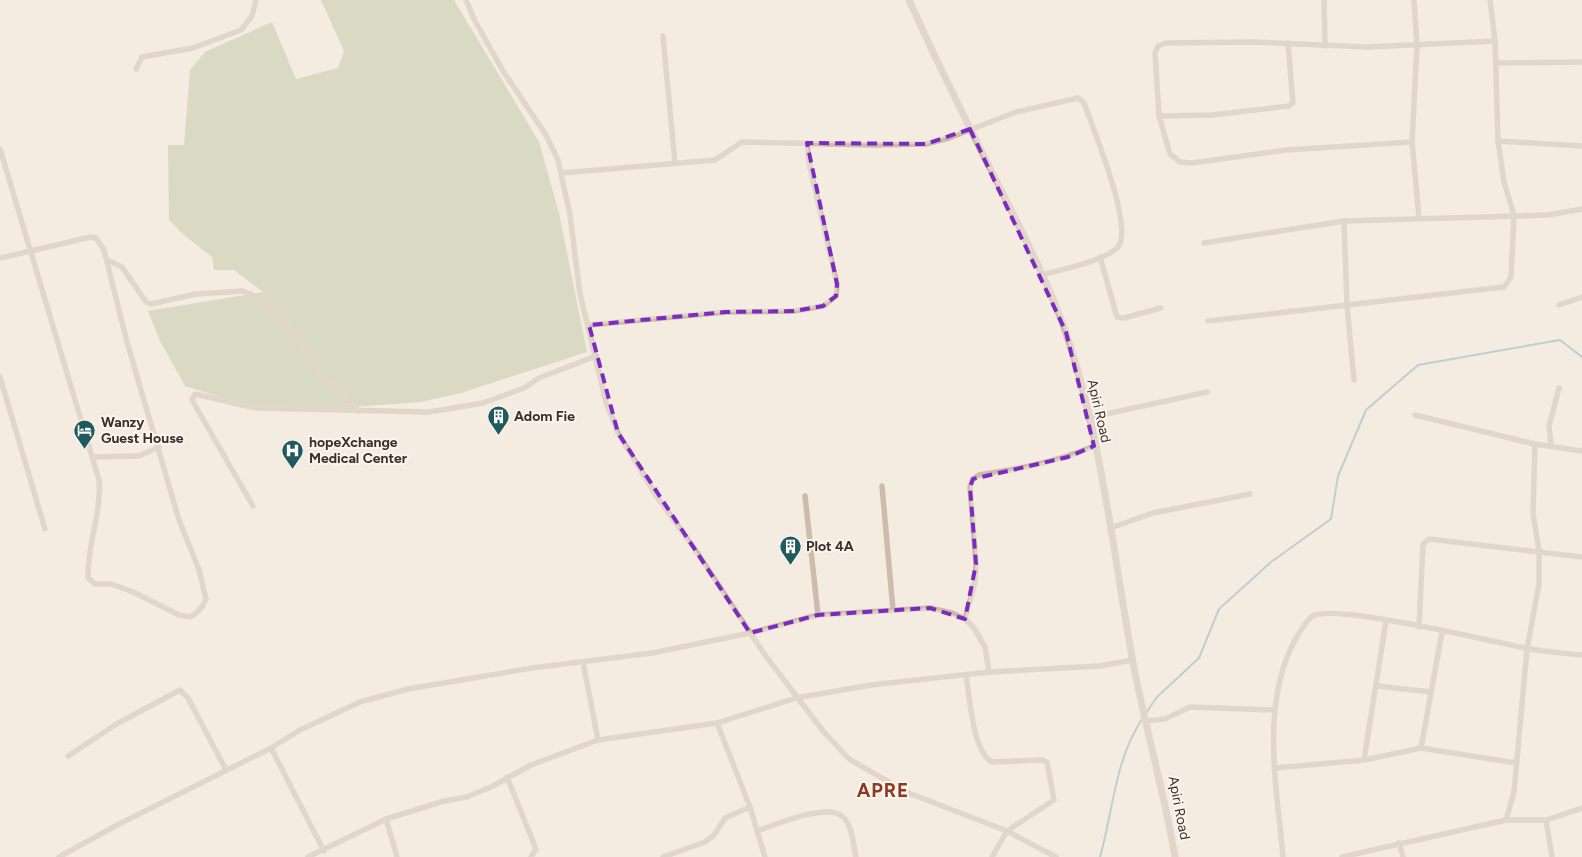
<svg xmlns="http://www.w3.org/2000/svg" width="1582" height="857" font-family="Figtree,sans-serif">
<rect width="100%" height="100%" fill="#f4ebe1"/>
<polygon fill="#b8c4a0" points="321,0 454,0 539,142 559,213 587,352 461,393 421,402 326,409 274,409 242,404 185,386 159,339 148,311 263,292 234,270 214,270 212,257 185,236 169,220 168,145 184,145 190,70 205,52 272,22 296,79 338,68 344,51"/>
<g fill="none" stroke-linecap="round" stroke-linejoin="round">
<g stroke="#7fb0b2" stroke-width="2">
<polyline points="1146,713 1157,697 1199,658 1219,609 1271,562 1331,519 1338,476 1366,410 1418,365 1560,340 1582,357"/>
<path d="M1100 857C1113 811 1115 760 1142 719"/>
</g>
<g stroke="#cdbbac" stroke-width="5.5">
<polyline points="466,0 474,19 503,71 546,135 558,160 570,215 580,294 606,402 618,433 657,497 696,551 765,655 823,731 849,759 906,792 1007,831 1056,857"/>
<polyline points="1324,0 1325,46"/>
<polyline points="1414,0 1417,45 1412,142 1419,218"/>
<polyline points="663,36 675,163"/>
<polyline points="1496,63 1582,62"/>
<polyline points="136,69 142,57 193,48 241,30 252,16 256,0"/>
<polyline points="1159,116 1212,115 1289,106 1293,103 1288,43"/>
<polyline points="1498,141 1582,146"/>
<polyline points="1412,142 1286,150 1192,163 1180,162 1170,154 1159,116 1155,53 1158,46 1166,43 1255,42 1367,47 1495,41"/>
<path d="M0 149 99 480C102 512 87 545 88 578L95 584H111L133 592 179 615 190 617 195 614 202 607 206 599 199 570 179 520 127 342 104 250 96 238 91 237 0 258"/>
<path d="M562 173 715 160 742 142 875 145 926 144 949 138 1016 112 1078 98 1084 103C1093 128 1134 227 1118 247 1107 260 1060 270 1042 275"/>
<polyline points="1344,221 1347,305 1354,380"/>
<polyline points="1204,243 1344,221 1548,215 1582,209"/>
<polyline points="1100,257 1117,317 1124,318 1161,308"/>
<polyline points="107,260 122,267 146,302 151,304 196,294 242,291 251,294 285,321 320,371 358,411"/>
<polyline points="1559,305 1582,297"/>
<polyline points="1208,321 1504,287 1511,277 1514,215 1504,182 1498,141 1495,41 1490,0"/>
<polyline points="589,325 726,312 794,311 823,306 836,296 837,284 809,163 807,143"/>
<polyline points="0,377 45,529"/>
<polyline points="1415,415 1535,444 1582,451"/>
<polyline points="1088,418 1207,392"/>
<polyline points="1551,446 1549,426 1559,388"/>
<polyline points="92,457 139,456 159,447"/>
<polyline points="882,486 893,610"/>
<polyline points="805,496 818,615"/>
<polyline points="253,506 192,400 195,394 256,408 429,412 483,403 524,388 539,378 596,356"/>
<polyline points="1110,528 1153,513 1250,494"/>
<path d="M965 619 975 582 976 564 970 487 973 479 979 475C1019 469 1057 462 1094 446"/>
<polyline points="1419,627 1423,544 1429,539 1582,557"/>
<polyline points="583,662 598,740"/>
<path d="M966 675C970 697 972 751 992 762L1042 760 1047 762 1054 800 1007 831 992 857"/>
<polyline points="1377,686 1431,692"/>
<polyline points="1147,721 1165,719 1190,707 1275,710"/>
<polyline points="717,723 750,807 765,857"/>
<polyline points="271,748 324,851"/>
<polyline points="1421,748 1442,632"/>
<polyline points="68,756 115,725 180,690 188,698 226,770"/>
<polyline points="1364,760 1386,621"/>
<polyline points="1276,768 1364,760 1421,748 1516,763"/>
<polyline points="507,777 536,849 531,857"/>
<polyline points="386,819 397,857"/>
<polyline points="1506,820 1514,792 1527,649 1539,584 1539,551 1533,513 1535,444"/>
<polyline points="1546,820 1552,857"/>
<path d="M757 831C774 825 828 802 843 817 853 826 853 845 856 857"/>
<polyline points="1399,843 1403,857"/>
<polyline points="59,857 119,824 271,748 300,730 360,702 408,689 532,668 652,653 750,633 818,615 930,608 952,613 965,619 974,628 985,647 989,672"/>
<polyline points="308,857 386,819 444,801 467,797 491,787 531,765 598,740 717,723 796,698 871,685 989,672 1100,666 1133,660"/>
<polyline points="663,857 705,842 714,835 725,818 750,807"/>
<path d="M1283 857C1277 788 1260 705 1295 640 1300 632 1305 621 1313 616 1332 603 1495 642 1525 648 1544 652 1563 653 1582 655"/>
<polyline points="1342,857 1506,820 1546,820 1582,808"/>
</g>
<path stroke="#cdbbac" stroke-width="7" d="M909 0C937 62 967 123 998 184 1022 232 1048 281 1066 333 1101 435 1113 551 1132 657 1144 724 1164 790 1175 857"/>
</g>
<path d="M0 0H1582V857H0ZM970 129 1066 332 1094 446 1068 457 973 479 970 487 976 564 965 619 930 608 818 615 750 633 618 433 589 325 726 312 794 311 823 306 836 296 837 284 807 143 926 144Z" fill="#f4ebe1" fill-opacity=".55" fill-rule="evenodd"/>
<path fill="none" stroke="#7b2cbf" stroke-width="4" stroke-dasharray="10 6" stroke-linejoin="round" d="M970 129 1066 332 1094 446 1068 457 973 479 970 487 976 564 965 619 930 608 818 615 750 633 618 433 589 325 726 312 794 311 823 306 836 296 837 284 807 143 926 144Z"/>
<defs>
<symbol id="building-pin" viewBox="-11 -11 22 30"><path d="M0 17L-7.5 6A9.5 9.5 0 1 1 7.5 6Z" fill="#1f5a5e" stroke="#fbf5ee"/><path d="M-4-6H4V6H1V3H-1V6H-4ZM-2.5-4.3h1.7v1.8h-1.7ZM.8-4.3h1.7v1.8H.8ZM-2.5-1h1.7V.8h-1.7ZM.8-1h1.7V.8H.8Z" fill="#fff"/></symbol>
<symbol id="hotel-pin" viewBox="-11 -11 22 30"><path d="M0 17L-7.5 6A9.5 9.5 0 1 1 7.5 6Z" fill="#1f5a5e" stroke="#fbf5ee"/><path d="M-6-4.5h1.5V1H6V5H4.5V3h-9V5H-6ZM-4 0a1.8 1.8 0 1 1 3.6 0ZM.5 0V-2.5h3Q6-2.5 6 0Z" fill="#fff"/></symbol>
<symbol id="hospital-pin" viewBox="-11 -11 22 30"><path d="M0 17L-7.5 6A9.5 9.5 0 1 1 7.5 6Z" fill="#1f5a5e" stroke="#fbf5ee"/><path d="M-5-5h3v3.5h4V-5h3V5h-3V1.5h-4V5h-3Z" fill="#fff"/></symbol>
</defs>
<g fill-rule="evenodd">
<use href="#building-pin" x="486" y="404" width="25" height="34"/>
<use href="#hotel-pin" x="72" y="418" width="25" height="34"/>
<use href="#hospital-pin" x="280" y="438" width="25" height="34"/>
<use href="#building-pin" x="778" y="534" width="25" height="34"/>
</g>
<g text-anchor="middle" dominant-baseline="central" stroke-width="4" stroke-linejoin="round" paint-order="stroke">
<g font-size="14" fill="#3b302b" stroke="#fbf5ee">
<text transform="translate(1099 411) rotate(77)">Apiri Road</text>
<text transform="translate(1179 808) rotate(79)">Apiri Road</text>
</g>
<g font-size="14" font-weight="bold" fill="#3b302b" stroke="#fbf5ee" text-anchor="start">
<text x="514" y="416">Adom Fie</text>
<text x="101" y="422">Wanzy<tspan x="101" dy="16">Guest House</tspan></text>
<text x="309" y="442">hopeXchange<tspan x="309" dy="16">Medical Center</tspan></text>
<text x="806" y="546">Plot 4A</text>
</g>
<g font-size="19" font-weight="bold" letter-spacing="1" fill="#8c3b22" stroke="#fbf5ee">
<text x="883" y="790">APRE</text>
</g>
</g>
</svg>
